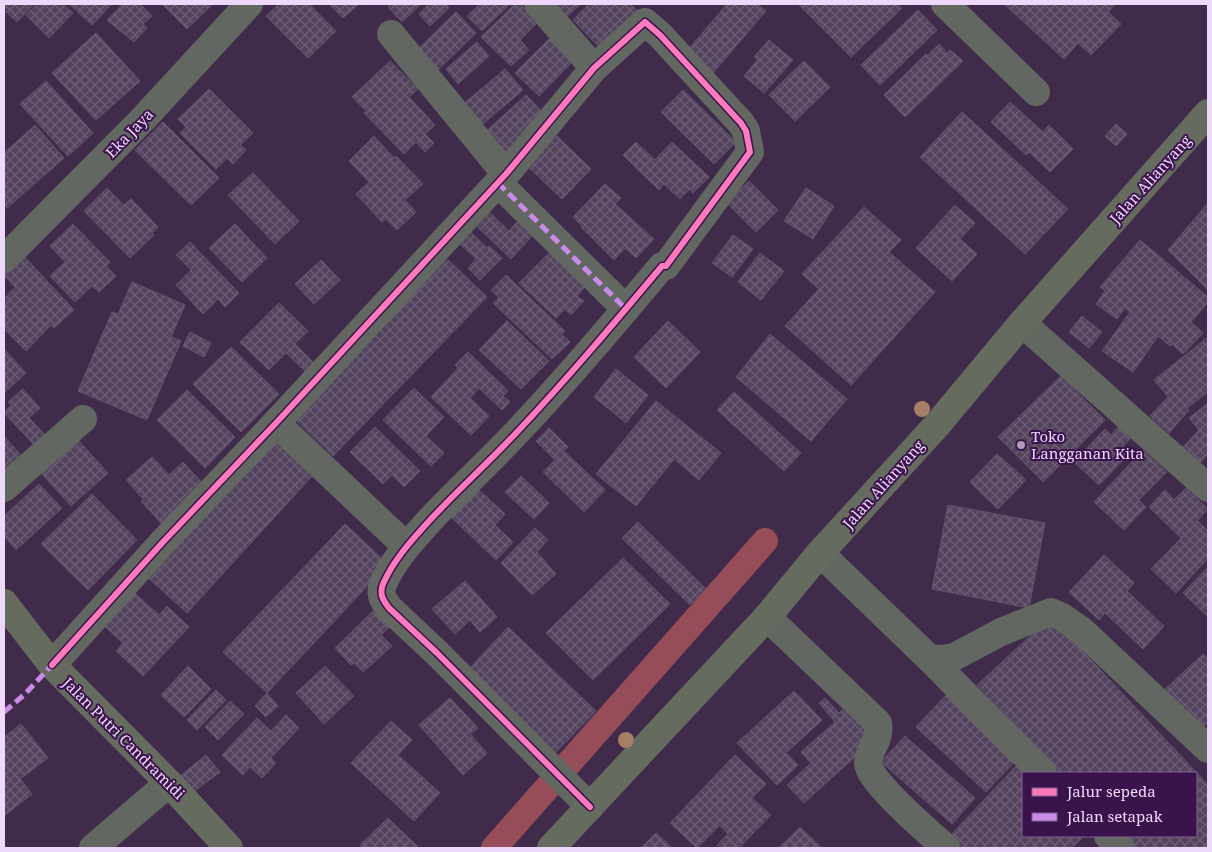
<svg xmlns="http://www.w3.org/2000/svg" width="1212" height="852" font-family="'Noto Serif',serif">
<defs>
<pattern id="building-cross-hatch" width="8" height="8" patternUnits="userSpaceOnUse" patternTransform="scale(1.25)"><rect width="8" height="8" fill="#54435d"/><path d="M0 0l8 8M0 8l8-8" fill="none" stroke="#6d5e75"/></pattern>
</defs>
<rect width="100%" height="100%" fill="#402b4b"/>
<g fill="none" stroke-linecap="round" stroke-linejoin="round">
<polyline stroke="#964d59" stroke-width="26" points="494,848 765,541"/>
</g>
<g fill="url(#building-cross-hatch)" stroke="#63526d">
<polygon points="4,4 34,4 17,22 4,10"/>
<polygon points="37,4 63,4 73,13 49,38 26,15"/>
<polygon points="69,4 112,4 92,25"/>
<polygon points="123,4 140,4 152,16 143,24 147,28 134,42 107,20"/>
<polygon points="162,4 213,4 187,29"/>
<polygon points="279,4 309,4 336,31 308,58 266,16"/>
<polygon points="329,4 359,4 343,18"/>
<polygon points="391,4 421,4 402,22 388,7"/>
<polygon points="429,4 446,4 449,8 430,26 419,14"/>
<polygon points="480,4 510,4 482,31 467,16"/>
<polygon points="515,4 520,4 538,22 520,40 529,50 511,66 481,37"/>
<polygon points="556,4 581,4 567,16"/>
<polygon points="589,4 630,4 638,11 600,48 573,20"/>
<polygon points="727,4 757,4 766,11 713,73 687,51"/>
<polygon points="798,4 897,4 902,8 851,57"/>
<polygon points="1004,4 1115,4 1108,12 1121,24 1091,55 1078,43 1064,59"/>
<polygon points="918,10 937,30 880,85 861,65"/>
<polygon points="456,12 476,33 437,71 417,50"/>
<polygon points="557,31 580,54 539,96 515,73"/>
<polygon points="96,33 140,81 96,120 52,73"/>
<polygon points="769,40 793,60 764,93 744,76 758,59 754,57"/>
<polygon points="477,42 489,56 458,84 446,69"/>
<polygon points="939,44 947,53 950,50 963,61 905,117 884,95 926,54 928,55"/>
<polygon points="390,61 418,89 409,97 435,125 425,134 434,143 425,152 416,142 404,154 364,113 366,111 352,97"/>
<polygon points="804,61 830,87 795,121 769,95"/>
<polygon points="505,69 523,90 479,127 461,106"/>
<polygon points="46,81 93,133 68,156 20,104"/>
<polygon points="209,89 253,133 240,145 246,150 233,164 227,158 216,169 180,133 186,127 178,119"/>
<polygon points="683,90 736,142 714,164 661,112"/>
<polygon points="526,95 546,116 503,160 481,136"/>
<polygon points="1010,102 1043,132 1049,125 1073,149 1050,172 1029,152 1026,155 991,122"/>
<polygon points="962,112 1068,209 1025,254 920,157"/>
<polygon points="163,122 219,178 191,205 135,150"/>
<polygon points="1116,124 1127,134 1116,146 1105,136"/>
<polygon points="35,125 64,158 7,208 4,204 4,153"/>
<polygon points="553,132 591,169 562,199 523,162"/>
<polygon points="374,136 394,158 396,156 423,184 405,200 416,212 397,230 386,219 382,222 356,194 369,182 349,161"/>
<polygon points="636,142 655,160 672,142 709,177 693,193 690,189 680,199 664,184 659,190 623,155"/>
<polygon points="253,173 299,221 275,244 228,195"/>
<polygon points="749,181 778,210 756,232 727,203"/>
<polygon points="605,184 621,198 615,204 654,239 636,258 625,248 614,260 581,227 582,226 573,217"/>
<polygon points="107,188 124,205 131,199 158,227 152,233 154,235 130,258 84,211"/>
<polygon points="806,188 834,206 813,239 784,221"/>
<polygon points="1208,203 1208,290 1168,250"/>
<polygon points="955,205 975,223 960,239 977,254 952,281 916,248"/>
<polygon points="484,207 509,231 517,222 532,236 511,259 470,220"/>
<polygon points="864,207 901,240 889,252 935,292 851,385 785,326 819,289 802,274"/>
<polygon points="73,224 110,262 106,266 116,276 99,292 92,286 75,302 50,276 65,262 50,246"/>
<polygon points="235,224 267,258 242,282 209,248"/>
<polygon points="468,229 487,248 489,246 502,258 480,280 468,268 476,259 457,241"/>
<polygon points="733,235 753,249 732,277 712,263"/>
<polygon points="1140,240 1208,297 1208,302 1191,322 1203,333 1183,354 1172,344 1170,346 1158,336 1133,372 1102,351 1130,312 1125,308 1117,319 1096,304 1105,291 1100,287"/>
<polygon points="190,242 239,293 225,307 218,299 203,314 176,285 191,270 176,255"/>
<polygon points="549,253 585,287 577,296 584,301 571,315 565,309 556,318 519,283"/>
<polygon points="760,253 784,271 761,300 738,282"/>
<polygon points="22,254 74,310 54,328 51,325 26,351 4,329 4,299 15,287 4,275 4,270"/>
<polygon points="443,255 487,297 333,456 290,414"/>
<polygon points="321,260 340,280 314,304 295,284"/>
<polygon points="506,275 565,331 561,334 570,342 552,359 493,303 499,298 491,290"/>
<polygon points="132,282 185,305 171,337 181,341 147,420 78,391 112,312 118,314"/>
<polygon points="279,303 308,331 295,344 313,362 305,371 286,353 269,370 240,342"/>
<polygon points="1082,316 1102,332 1089,348 1069,332"/>
<polygon points="507,321 549,361 521,389 479,350"/>
<polygon points="668,321 700,352 666,388 634,357"/>
<polygon points="190,332 211,343 204,357 183,346"/>
<polygon points="770,334 847,399 811,441 736,377"/>
<polygon points="1208,337 1208,392 1187,408 1189,410 1169,433 1150,416 1168,397 1154,380"/>
<polygon points="231,347 279,394 241,432 193,384"/>
<polygon points="4,349 26,373 4,393"/>
<polygon points="468,352 508,391 503,396 510,402 502,410 479,388 470,398 489,416 471,435 431,397 458,368 455,365"/>
<polygon points="616,369 648,395 626,423 594,397"/>
<polygon points="1061,376 1105,420 1043,482 998,437"/>
<polygon points="414,388 444,417 426,436 444,453 431,466 383,420"/>
<polygon points="23,389 40,408 29,418 49,439 38,449 4,413 11,405 8,402"/>
<polygon points="187,390 235,437 205,468 157,420"/>
<polygon points="734,392 801,453 784,471 717,410"/>
<polygon points="656,401 721,453 699,480 674,459 636,506 596,474"/>
<polygon points="1208,403 1208,454 1200,463 1183,447 1199,430 1189,418"/>
<polygon points="1120,425 1132,437 1123,446 1130,453 1099,485 1074,462 1105,429 1111,435"/>
<polygon points="375,427 420,471 404,487 392,475 383,484 350,452"/>
<polygon points="549,428 568,447 564,451 605,490 584,512 543,472 555,460 536,441"/>
<polygon points="271,435 314,474 187,613 144,574"/>
<polygon points="4,436 28,463 4,480"/>
<polygon points="79,441 108,473 71,506 42,474"/>
<polygon points="1143,450 1167,472 1139,500 1146,507 1124,530 1094,502"/>
<polygon points="997,454 1026,480 998,509 970,482"/>
<polygon points="152,457 169,475 183,462 203,484 161,523 141,501 143,499 126,480"/>
<polygon points="521,476 549,503 534,519 505,492"/>
<polygon points="39,484 62,508 16,550 4,536 4,516"/>
<polygon points="1186,488 1208,509 1181,538 1149,507 1165,490 1174,500"/>
<polygon points="478,489 505,514 495,525 513,542 496,560 451,517"/>
<polygon points="92,494 137,540 88,590 41,544"/>
<polygon points="948,505 1045,523 1029,608 932,589"/>
<polygon points="1198,521 1208,531 1208,558 1176,593 1151,569"/>
<polygon points="638,522 706,589 690,605 622,538"/>
<polygon points="345,524 388,564 267,693 223,652"/>
<polygon points="535,528 548,540 537,552 556,574 532,595 501,563"/>
<polygon points="1104,555 1134,583 1127,591 1164,626 1143,649 1105,613 1099,620 1069,592"/>
<polygon points="623,558 670,604 593,680 546,633"/>
<polygon points="1208,567 1208,617 1183,593"/>
<polygon points="465,581 497,617 480,632 470,620 455,634 432,609"/>
<polygon points="129,588 159,615 167,606 189,627 143,676 116,651 123,643 99,621"/>
<polygon points="374,610 390,626 381,635 392,646 363,672 354,663 351,665 335,648"/>
<polygon points="1051,617 1208,785 1208,848 1130,848 1118,836 1196,836 1196,773 1060,773 977,685"/>
<polygon points="508,627 596,711 555,753 468,670"/>
<polygon points="1203,654 1208,659 1208,722 1200,731 1162,692"/>
<polygon points="188,666 211,689 184,717 161,695"/>
<polygon points="325,666 354,696 324,724 296,693"/>
<polygon points="216,690 226,700 197,730 187,720"/>
<polygon points="794,691 822,720 786,753 798,765 777,785 737,743"/>
<polygon points="949,692 1019,757 986,792 916,727"/>
<polygon points="267,693 278,706 266,717 255,706"/>
<polygon points="450,698 478,728 470,734 487,753 463,775 419,725"/>
<polygon points="825,698 839,713 847,706 870,731 868,745 804,803 787,785 811,763 801,752 835,722 819,703"/>
<polygon points="230,701 244,714 218,740 205,727"/>
<polygon points="286,715 299,728 271,758 276,763 262,778 250,767 243,775 222,755 257,718 271,731"/>
<polygon points="391,721 412,740 398,755 440,793 414,821 351,763"/>
<polygon points="21,724 48,758 20,779 32,794 4,816 4,737"/>
<polygon points="905,736 975,798 952,824 881,762"/>
<polygon points="206,755 220,772 188,796 175,780"/>
<polygon points="735,755 766,784 752,798 771,815 739,848 720,848 717,845 728,834 720,825 697,848 670,823"/>
<polygon points="1016,766 1025,773 1023,773 1023,836 1084,836 1072,848 963,848 950,836"/>
<polygon points="388,818 419,848 363,848 360,845"/>
<polygon points="800,827 822,848 779,848"/>
<polygon points="656,833 672,848 641,848"/>
</g>
<g fill="none" stroke-linecap="round" stroke-linejoin="round">
<g stroke="#636761" stroke-width="28">
<polyline points="538,4 594,68"/>
<polyline points="945,4 1036,92"/>
<polyline points="391,34 506,174"/>
<polyline points="498,183 626,309"/>
<polyline points="4,259 143,119 249,4"/>
<polyline points="1022,323 1208,488"/>
<polyline points="276,423 406,546"/>
<polyline points="4,488 83,419"/>
<polyline points="820,553 929,658 942,659 954,657 1001,632 1051,612 1062,617 1081,630 1208,749"/>
<path d="M767 617 878 723C881 741 869 747 868 763 867 780 931 834 946 848"/>
<polyline points="929,658 1043,773"/>
<path d="M52 665 163 542 276 423 506 174 594 68 645 22 660 35 741 123 746 131 750 152 666 266H662C615 322 568 378 518 431 489 462 458 490 430 520 412 540 394 559 383 584 379 594 383 600 389 608L437 653 590 807"/>
<polyline points="1108,836 1121,848"/>
<polyline points="93,848 169,783"/>
</g>
<g stroke="#656b5f" stroke-width="28">
<polyline points="4,603 52,665 169,783 229,848"/>
<polyline points="551,848 767,617 820,553 937,425 1022,323 1208,113"/>
</g>
<g stroke="#ca8be6" stroke-width="5" stroke-dasharray="10 5" stroke-linecap="butt">
<polyline points="498,183 626,309"/>
<polyline points="4,712 25,694 52,665"/>
</g>
<defs>
<path id="cycleway" d="M52 665 163 542 276 423 506 174 594 68 645 22 660 35 741 123 746 131 750 152 666 266H662C615 322 568 378 518 431 489 462 458 490 430 520 412 540 394 559 383 584 379 594 383 600 389 608L437 653 590 807"/>
</defs>
<use href="#cycleway" stroke="#3a134c" stroke-width="9"/>
<use href="#cycleway" stroke="#fd7abc" stroke-width="6"/>
</g>
<g fill="#a67f66">
<circle cx="922" cy="409" r="8"/>
<circle cx="626" cy="740" r="8"/>
</g>
<circle fill="#b19cbe" stroke="#3a134c" stroke-width="2" cx="1021" cy="445" r="5"/>
<g text-anchor="middle" dominant-baseline="central" stroke-width="4" stroke-linejoin="round" paint-order="stroke">
<g font-size="15" fill="#eed9fc" stroke="#3a134c">
<text transform="translate(129 133) rotate(-46)">Eka Jaya</text>
<text transform="translate(1150 179) rotate(-48)">Jalan Alianyang</text>
<text transform="translate(883 484) rotate(-48)">Jalan Alianyang</text>
<text transform="translate(124 738) rotate(45)">Jalan Putri Candramidi</text>
</g>
<g font-size="15" fill="#eed9fc" stroke="#3a134c" text-anchor="start">
<text x="1031" y="436">Toko<tspan x="1031" dy="17">Langganan Kita</tspan></text>
</g>
</g>
<rect width="1212" height="852" fill="none" stroke="#eed9fc" stroke-width="10"/>
<rect x="1022" y="772" width="175" height="65" fill="#3a134c" stroke="#826292"/>
<rect x="1032" y="788" width="25" height="8" fill="#fd7abc" stroke="#826292"/>
<text x="1067" y="797" font-size="15" fill="#eed9fc">Jalur sepeda</text>
<rect x="1032" y="813" width="25" height="8" fill="#ca8be6" stroke="#826292"/>
<text x="1067" y="822" font-size="15" fill="#eed9fc">Jalan setapak</text>
</svg>
